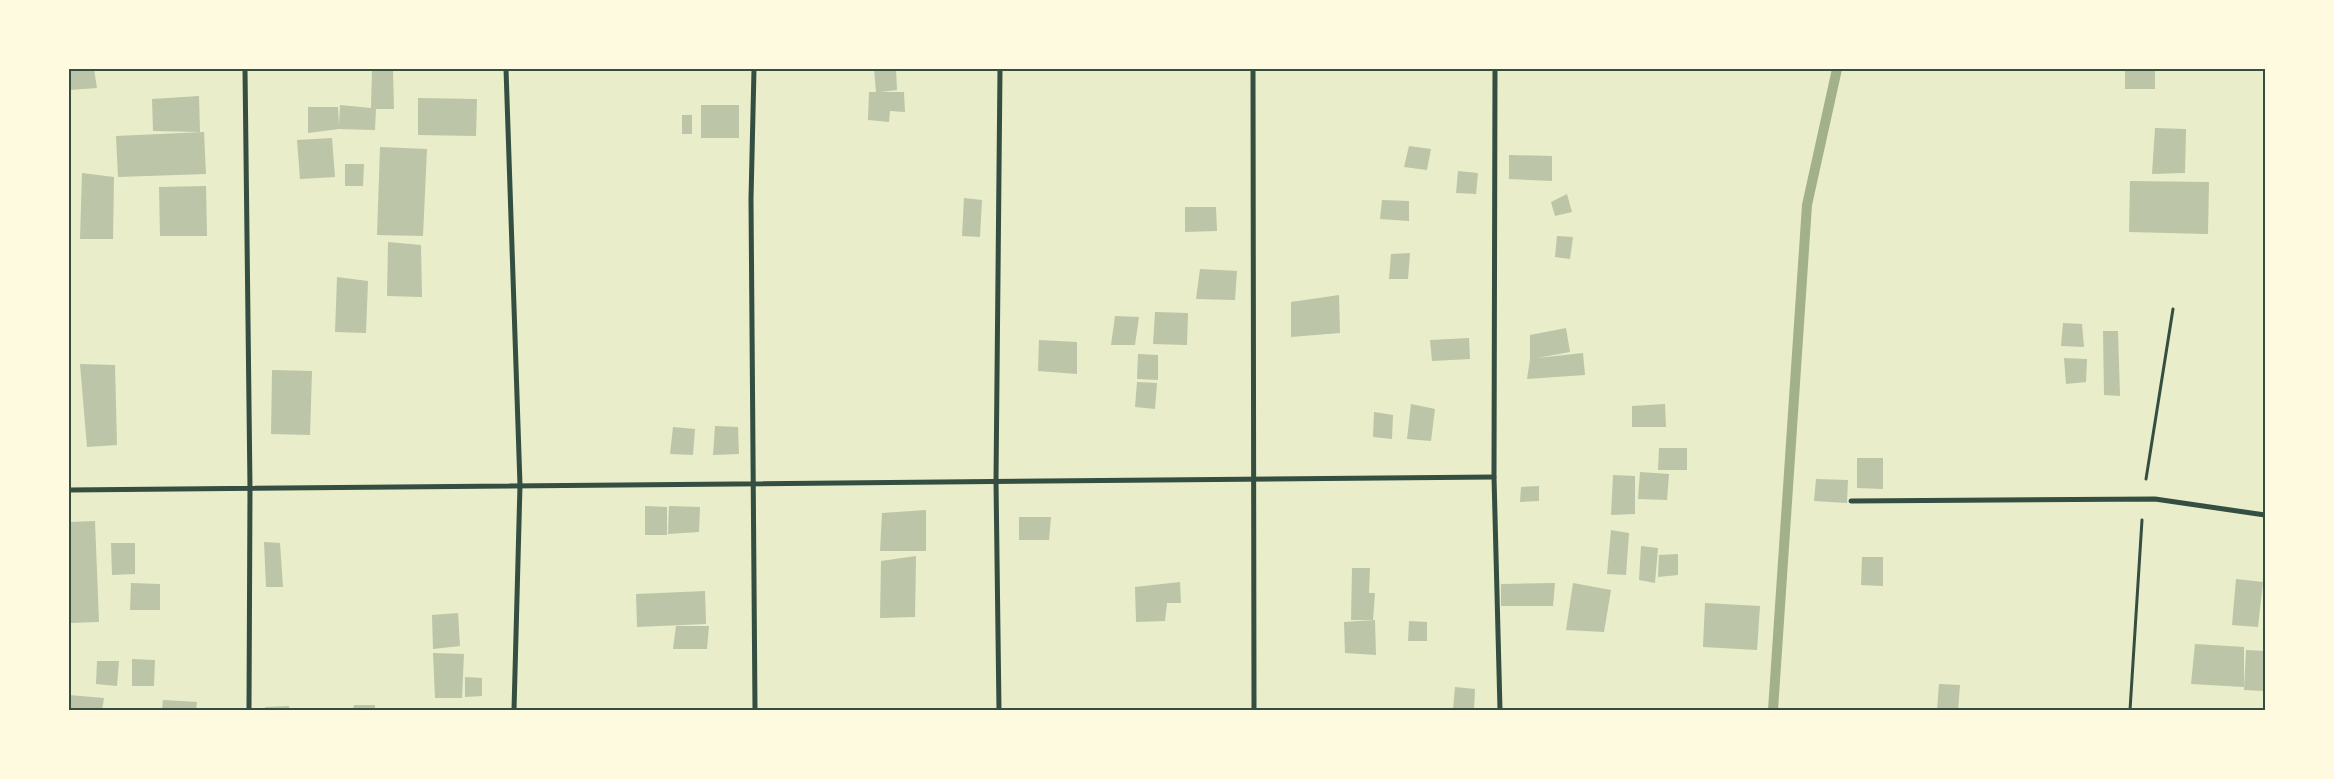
<svg xmlns="http://www.w3.org/2000/svg" width="2334" height="779" font-family="'Crimson Pro',serif">
<rect width="100%" height="100%" fill="#e9edc9"/>
<g fill="none" stroke-linecap="round" stroke-linejoin="round">
<polyline stroke="#a3b18a" stroke-width="10" points="1773,710 1807,205 1837,69"/>
</g>
<g fill="#bcc5a7">
<polygon points="69,69 94,69 97,88 69,90"/>
<polygon points="393,69 394,109 376,109 375,130 339,129 308,133 308,107 338,107 339,125 340,105 371,108 372,70"/>
<polygon points="874,69 896,69 897,90 881,92 904,92 905,112 890,111 889,122 868,120 869,92 876,92"/>
<rect x="2125" y="69" width="30" height="20"/>
<polygon points="199,96 200,132 153,131 152,99"/>
<polygon points="418,98 477,99 476,136 418,135"/>
<rect x="701" y="105" width="38" height="33"/>
<rect x="682" y="115" width="10" height="19"/>
<polygon points="2155,128 2186,129 2185,173 2152,174"/>
<polygon points="204,132 206,174 118,177 116,136"/>
<polygon points="332,138 335,177 300,179 297,140"/>
<polygon points="1409,146 1431,149 1427,170 1404,167"/>
<polygon points="380,147 427,149 423,236 377,235"/>
<polygon points="1509,155 1552,156 1552,181 1509,179"/>
<polygon points="345,164 364,164 363,186 345,186"/>
<polygon points="1458,171 1478,173 1476,194 1456,193"/>
<polygon points="82,173 114,177 113,239 80,239"/>
<polygon points="2130,181 2209,182 2208,234 2129,232"/>
<polygon points="206,186 207,236 160,236 159,187"/>
<polygon points="1567,194 1572,212 1555,216 1551,202"/>
<polygon points="964,198 982,200 980,237 962,236"/>
<polygon points="1382,200 1409,201 1409,221 1380,219"/>
<polygon points="1185,207 1216,207 1217,231 1185,232"/>
<polygon points="1557,236 1573,237 1570,259 1555,257"/>
<polygon points="388,242 421,245 422,297 387,296"/>
<polygon points="1410,253 1408,279 1389,279 1391,254"/>
<polygon points="1200,269 1237,271 1235,300 1196,299"/>
<polygon points="337,277 368,281 366,333 335,332"/>
<polygon points="1339,295 1340,333 1291,337 1291,302"/>
<polygon points="1155,312 1188,313 1187,345 1153,344"/>
<polygon points="1115,316 1139,317 1135,345 1111,345"/>
<polygon points="2063,323 2082,324 2084,347 2061,346"/>
<polygon points="1566,328 1570,352 1537,358 1583,353 1585,375 1527,379 1530,359 1530,335"/>
<polygon points="2103,331 2118,331 2120,396 2104,395"/>
<polygon points="1469,338 1470,359 1432,361 1430,340"/>
<polygon points="1039,340 1077,342 1077,374 1038,371"/>
<polygon points="1138,354 1158,355 1158,380 1137,379"/>
<polygon points="2064,358 2087,359 2086,382 2066,384"/>
<polygon points="80,364 115,365 117,445 87,447"/>
<polygon points="272,370 312,371 310,435 271,434"/>
<polygon points="1137,382 1157,383 1155,409 1135,407"/>
<polygon points="1411,404 1435,409 1431,441 1407,439"/>
<polygon points="1665,404 1666,427 1632,427 1632,406"/>
<polygon points="1374,412 1393,415 1392,439 1373,437"/>
<polygon points="715,426 738,427 739,454 713,455"/>
<polygon points="673,427 695,429 693,455 670,454"/>
<polygon points="1659,448 1687,448 1687,470 1658,470"/>
<polygon points="1857,458 1883,458 1883,489 1857,488"/>
<polygon points="1640,472 1669,474 1667,500 1638,499"/>
<polygon points="1613,475 1635,476 1635,514 1611,515"/>
<polygon points="1816,479 1848,480 1847,503 1814,501"/>
<polygon points="1539,486 1539,501 1520,502 1521,487"/>
<polygon points="645,506 667,507 667,535 645,535"/>
<polygon points="669,506 700,507 699,532 668,534"/>
<polygon points="926,510 926,551 880,551 882,513"/>
<polygon points="1019,517 1051,517 1049,540 1019,540"/>
<polygon points="95,521 99,622 69,623 69,522"/>
<polygon points="1611,530 1629,533 1626,575 1607,574"/>
<polygon points="264,542 280,543 283,587 266,587"/>
<polygon points="111,543 135,543 135,574 112,575"/>
<polygon points="1641,546 1658,548 1655,583 1639,580"/>
<polygon points="1678,554 1678,575 1658,577 1659,555"/>
<polygon points="916,556 915,617 880,618 881,561"/>
<polygon points="1862,557 1883,557 1883,586 1861,585"/>
<polygon points="1352,568 1370,568 1369,593 1375,593 1373,620 1351,620"/>
<polygon points="2236,579 2263,582 2258,627 2232,625"/>
<polygon points="1180,582 1181,603 1167,603 1165,621 1136,622 1135,587"/>
<polygon points="131,583 160,584 160,610 130,610"/>
<polygon points="1555,583 1553,606 1501,606 1501,584"/>
<polygon points="1573,583 1611,590 1604,632 1566,630"/>
<polygon points="705,591 706,624 637,627 636,594"/>
<polygon points="1705,603 1760,606 1757,650 1703,647"/>
<polygon points="458,613 460,646 433,649 432,615"/>
<polygon points="1375,620 1376,655 1345,653 1344,622"/>
<polygon points="1409,621 1427,622 1427,641 1408,641"/>
<polygon points="676,626 709,626 707,649 673,649"/>
<polygon points="2195,644 2244,647 2244,687 2191,684"/>
<polygon points="2246,650 2265,651 2265,691 2244,690"/>
<polygon points="433,653 464,654 462,698 435,698"/>
<polygon points="132,659 155,660 154,686 132,686"/>
<polygon points="97,661 119,661 117,686 96,684"/>
<polygon points="465,677 482,678 482,696 465,697"/>
<polygon points="1939,684 1960,685 1958,710 1937,710"/>
<polygon points="1455,687 1475,689 1474,710 1453,710"/>
<polygon points="69,695 104,698 102,710 69,710"/>
<polygon points="163,700 197,702 196,710 162,710"/>
<polygon points="354,705 375,705 375,710 353,710"/>
<polygon points="289,706 289,710 266,710 265,707"/>
</g>
<g fill="none" stroke-linecap="round" stroke-linejoin="round">
<g stroke="#344e41" stroke-width="3">
<polyline points="2146,479 2173,309"/>
<polyline points="2130,710 2142,520"/>
</g>
<g stroke="#344e41" stroke-width="5">
<polyline points="245,69 250,488 249,710"/>
<polyline points="506,69 520,485 514,710"/>
<polyline points="754,69 751,199 755,710"/>
<polyline points="1253,69 1254,710"/>
<polyline points="1495,69 1494,477 1500,710"/>
<polyline points="69,490 1494,477"/>
<polyline points="1851,501 2155,499 2265,515"/>
<polyline points="999,710 996,481 1000,69"/>
</g>
</g>
<rect width="2334" height="779" fill="none" stroke="#fefae0" stroke-width="140"/>
<rect x="70" y="70" width="2194" height="639" fill="none" stroke="#344e41" stroke-width="2"/>
</svg>
